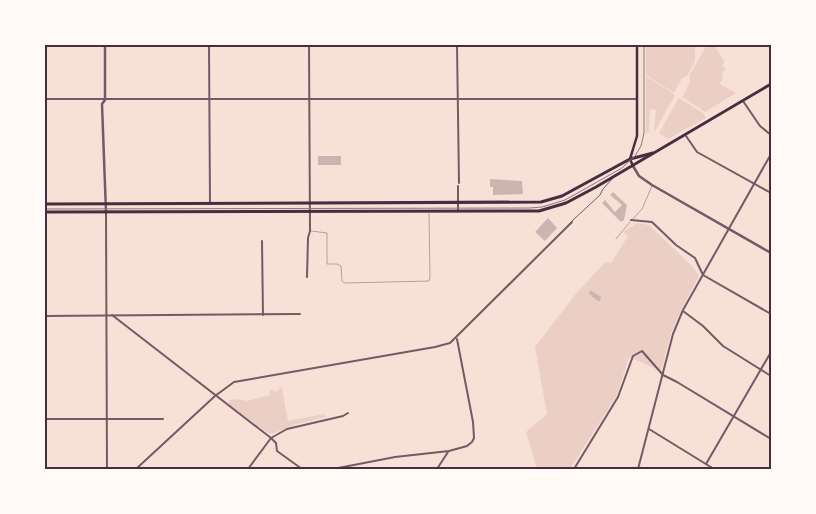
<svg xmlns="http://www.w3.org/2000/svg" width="816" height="514" font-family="'DejaVu Sans',sans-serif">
<rect width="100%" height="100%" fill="#f7e1d7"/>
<g fill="#ebcfc5">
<polygon points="646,45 695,45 695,61 687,76 682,78 674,93 646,75"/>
<polygon points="707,45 714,45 725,62 722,65 726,70 723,72 722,80 720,84 736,93 705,112 682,97 690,82 689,76"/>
<polygon points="646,76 675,95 655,131 654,130 656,110 650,109 649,132 646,133"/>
<polygon points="679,98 703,113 706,118 668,139 659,133"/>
<polygon points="637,223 649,225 694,268 699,276 681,310 671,333 661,371 629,357 617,395 570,469 537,469 526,432 547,414 535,347 575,295 605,262 611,263 628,236 623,232"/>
<polygon points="280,388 282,388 288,421 324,414 326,417 296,424 272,434 268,433 228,404 230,400 239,399 246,401 270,395 270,390 272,390 277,392"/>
</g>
<g fill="#ccb4b1">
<rect x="318" y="156" width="23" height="9"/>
<polygon points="490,179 522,181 523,194 493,195 493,187 490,187"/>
<polygon points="613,192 627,205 624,220 621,222 602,203 605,200 615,212 622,205 610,195"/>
<polygon points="548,218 557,228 545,241 535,232"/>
<polygon points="590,290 601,297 600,301 598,301 589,294"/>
</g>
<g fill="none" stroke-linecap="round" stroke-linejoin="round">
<g stroke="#755966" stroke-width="0.5">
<polyline points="632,220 642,209 652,186"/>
<polyline points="311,231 327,233 327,264 337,264 341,266 342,281 345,283 429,281 430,277 429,213"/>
<polyline points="616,239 630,222"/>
</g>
<polyline stroke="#755966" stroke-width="1" points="572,221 600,195 603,189 612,179"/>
<g stroke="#755966" stroke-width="2">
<polyline points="209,45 210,204"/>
<polyline points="457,45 459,183"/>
<polyline points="45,99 637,99"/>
<polyline points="743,101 760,126 771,135"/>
<polyline points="686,136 697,152 771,193"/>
<polyline points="458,186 458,211"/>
<polyline points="106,212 107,469"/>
<polyline points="631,220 652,222 676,245 695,258 703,275 771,314"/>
<polyline points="262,241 263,315"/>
<polyline points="307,277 308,238 310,231 309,45"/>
<polyline points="683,311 703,326 723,346 771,376"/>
<polyline points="112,315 271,438 276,443 277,451 302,469"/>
<polyline points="45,316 300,314"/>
<polyline points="45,419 163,419"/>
<polyline points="649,429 714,469"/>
<polyline points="706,464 771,352"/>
<polyline points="136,469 215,396 234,382 435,347 450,343 572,222"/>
<polyline points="248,469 271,438 287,429 343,416 348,413"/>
<polyline points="333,469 395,457 449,451 467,446 472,442 474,438 473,422 457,339"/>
<polyline points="437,469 448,452"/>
<polyline points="574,469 618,397 633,356 642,351 663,375 677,382 771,439"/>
<polyline points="638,469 673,334 683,310 771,154"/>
</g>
<g stroke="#755966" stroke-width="2.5">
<polyline points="105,45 105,100 102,104 106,212"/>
<polyline points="633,166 639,176 652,185 771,253"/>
</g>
<polyline stroke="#4a2c40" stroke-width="2.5" points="633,166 630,159 637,136 637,45"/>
<g stroke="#4a2c40" stroke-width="3">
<polyline points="45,204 541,202 562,196 630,159 653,153"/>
<polyline points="45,212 539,211 566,203 596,187 771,84"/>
</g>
<polyline stroke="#8f747c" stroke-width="1" points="45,209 530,208 542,207 565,200 622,168 635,156 641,146 644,133 644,45"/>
</g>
<rect width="816" height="514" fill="none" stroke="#fffaf5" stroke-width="92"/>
<rect x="46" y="46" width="724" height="422" fill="none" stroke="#4a2c40" stroke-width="2"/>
</svg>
